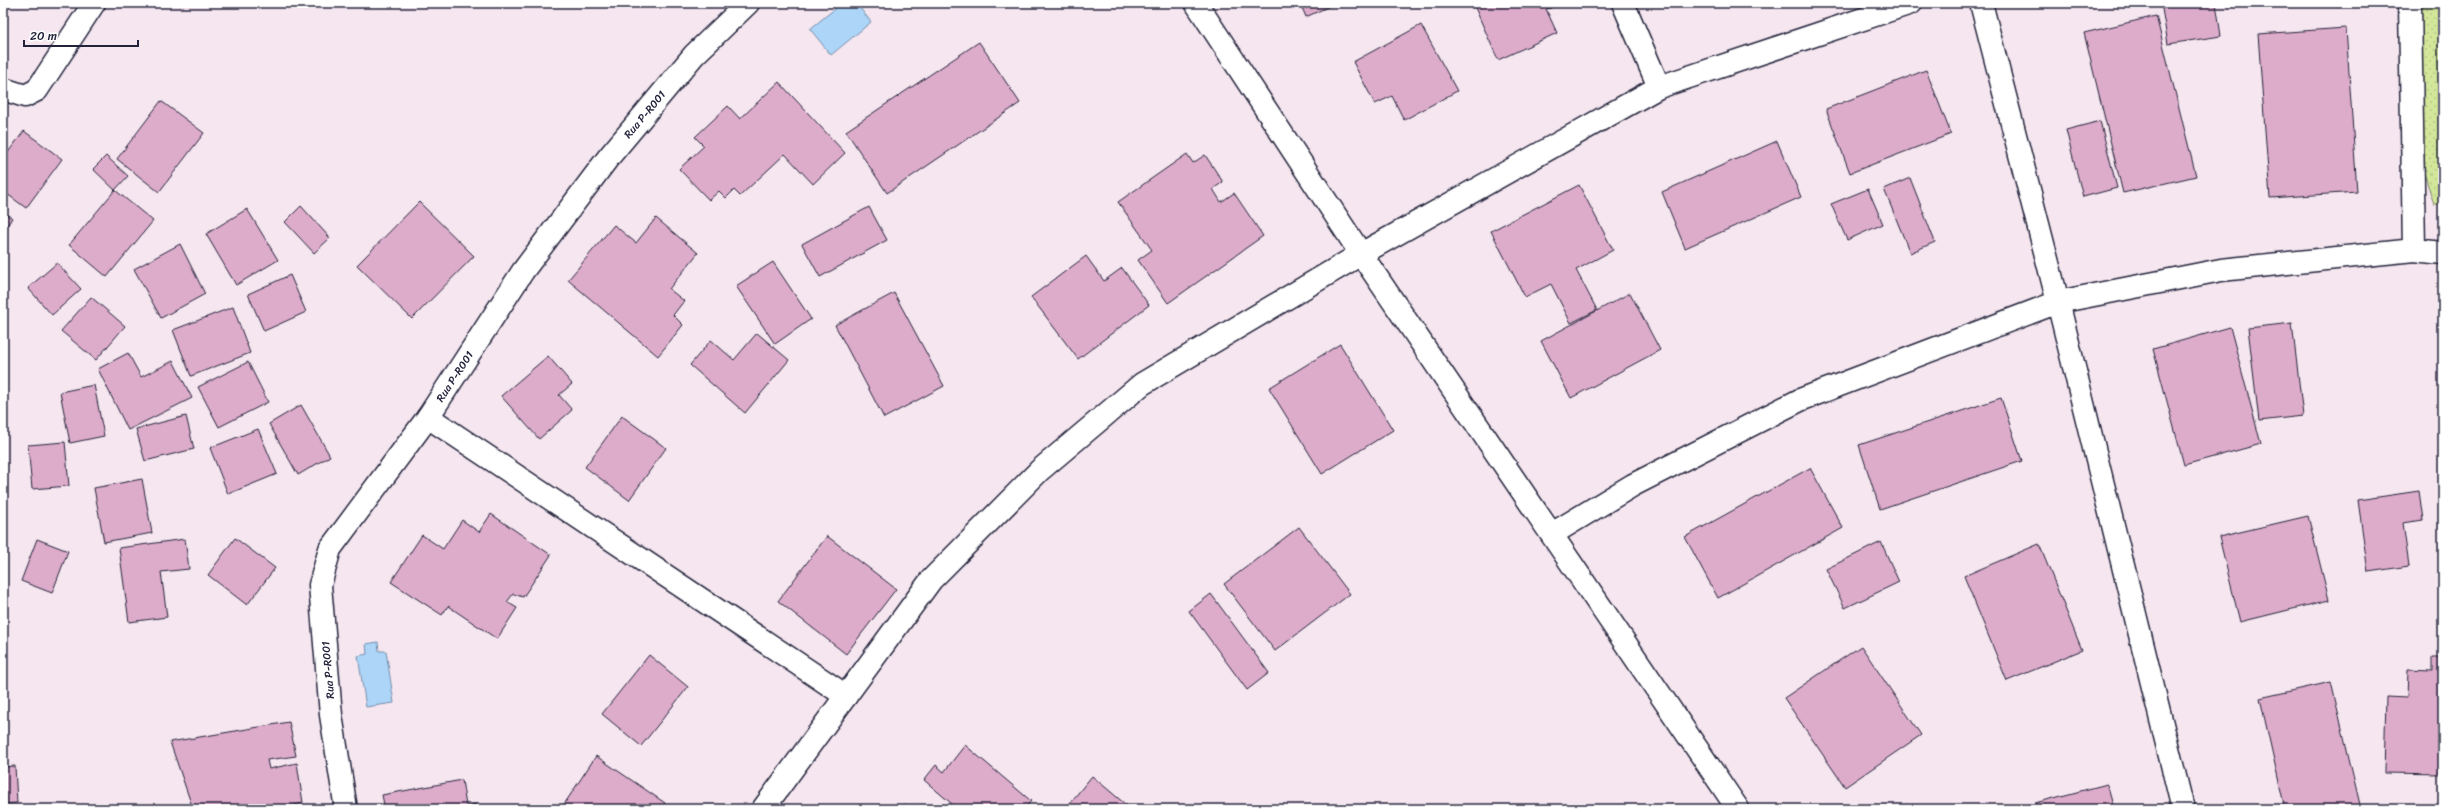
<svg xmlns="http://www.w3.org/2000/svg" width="2446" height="812" font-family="Sriracha,sans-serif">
<defs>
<pattern id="grass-dots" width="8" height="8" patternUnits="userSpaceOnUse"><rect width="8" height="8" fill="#d3e79b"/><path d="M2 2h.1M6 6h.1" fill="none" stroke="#b5c686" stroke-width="1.8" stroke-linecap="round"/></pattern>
</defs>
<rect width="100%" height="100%" fill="#f5e6ef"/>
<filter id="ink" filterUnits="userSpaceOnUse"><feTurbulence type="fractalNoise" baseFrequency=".025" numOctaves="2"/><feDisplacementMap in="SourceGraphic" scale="8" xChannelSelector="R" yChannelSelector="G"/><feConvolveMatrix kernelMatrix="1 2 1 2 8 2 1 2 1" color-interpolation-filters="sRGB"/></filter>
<g filter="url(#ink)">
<polygon fill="url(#grass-dots)" stroke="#7a846b" points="2417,3 2443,3 2443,204 2434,204 2422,167"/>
<g fill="#acd5f7" stroke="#758dac">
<polygon points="842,3 856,3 871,22 831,55 810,29"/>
<polygon points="378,642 379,651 386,651 394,703 366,707 358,656 367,654 366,644"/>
</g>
<g fill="#deaccb" stroke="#22223b">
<polygon points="1300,3 1336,3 1306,17"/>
<polygon points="1473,3 1549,3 1551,8 1546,9 1557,33 1498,60"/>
<polygon points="2161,3 2216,3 2221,36 2168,44"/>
<polygon points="2156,16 2196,176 2123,193 2084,33"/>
<polygon points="1421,25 1457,91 1404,120 1392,96 1375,104 1353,62"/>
<polygon points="2346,28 2357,192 2270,198 2258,34"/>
<polygon points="979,42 1020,103 887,193 846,131"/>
<polygon points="1926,70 1951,134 1850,173 1826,109"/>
<polygon points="779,82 845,153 813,184 785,154 740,196 734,190 726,198 719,191 709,200 679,169 704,146 695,137 728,106 740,119"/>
<polygon points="161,101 204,133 159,192 117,159"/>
<polygon points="2100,121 2117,188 2083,197 2066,130"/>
<polygon points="24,131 62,159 26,208 3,191 3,159"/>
<polygon points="1777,141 1801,197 1685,248 1662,192"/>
<polygon points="1187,154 1193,163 1205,155 1223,182 1213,189 1221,202 1234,193 1263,236 1168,303 1138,260 1152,250 1118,202"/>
<polygon points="106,156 128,176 115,190 93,169"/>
<polygon points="1910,178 1935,242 1910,253 1884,189"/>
<polygon points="1579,185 1613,250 1576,270 1597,310 1571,323 1551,284 1525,297 1491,231"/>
<polygon points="1868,189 1883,224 1847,240 1831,204"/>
<polygon points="115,190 153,221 107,277 69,245"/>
<polygon points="419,202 474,256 412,319 357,265"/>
<polygon points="301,206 330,238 314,253 285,222"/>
<polygon points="869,207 887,240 820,277 802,244"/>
<polygon points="247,209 278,260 236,285 206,234"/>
<polygon points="3,212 12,218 3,232"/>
<polygon points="656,218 698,253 669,289 684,301 673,315 683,325 658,356 568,280 614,225 636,243"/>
<polygon points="180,244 205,294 161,318 134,269"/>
<polygon points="1086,256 1104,281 1122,268 1149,305 1078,359 1031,297"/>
<polygon points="773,262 811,319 775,344 736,286"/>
<polygon points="57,263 81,289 52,315 28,288"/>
<polygon points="290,275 306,312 264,331 248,294"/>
<polygon points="894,293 944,386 884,418 835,325"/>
<polygon points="1630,293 1660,350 1571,398 1541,341"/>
<polygon points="91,297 125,326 96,360 61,331"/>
<polygon points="233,307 250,353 191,376 173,330"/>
<polygon points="2292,323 2303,416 2259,421 2248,328"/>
<polygon points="2230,327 2261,444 2184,465 2153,349"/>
<polygon points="757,333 789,360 745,413 690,365 711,340 734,360"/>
<polygon points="1340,344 1393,430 1322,474 1269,388"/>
<polygon points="128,353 141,377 173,361 192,398 128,430 98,369"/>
<polygon points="548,356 572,384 559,395 572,410 539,439 501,396"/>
<polygon points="248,362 268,402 219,427 198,387"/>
<polygon points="94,385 104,436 70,443 60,392"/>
<polygon points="2001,398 2022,461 1880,509 1859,445"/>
<polygon points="301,405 330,456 298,475 269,424"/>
<polygon points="186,416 194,449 145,461 136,429"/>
<polygon points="622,416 666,448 629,500 585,467"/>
<polygon points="258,429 277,474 228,494 210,448"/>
<polygon points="65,442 69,486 32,489 28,445"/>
<polygon points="1810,468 1843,528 1718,598 1685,537"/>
<polygon points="142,479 152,533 104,542 94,488"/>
<polygon points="2419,491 2423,520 2403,523 2409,566 2368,572 2358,500"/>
<polygon points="491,514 551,555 523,597 513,594 507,602 517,608 497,639 448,606 442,615 391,582 422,535 443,549 462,520 479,532"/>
<polygon points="2308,516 2329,600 2240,622 2219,537"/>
<polygon points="1299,527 1350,594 1275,651 1224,584"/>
<polygon points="827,536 896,589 846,654 778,601"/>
<polygon points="235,538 275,568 247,605 208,575"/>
<polygon points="37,539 68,551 52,593 21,581"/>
<polygon points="185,539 189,569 161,572 167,617 129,622 119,548"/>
<polygon points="1881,542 1899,582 1845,608 1826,569"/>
<polygon points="2039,544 2082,650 2007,681 1964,576"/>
<polygon points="1211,594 1269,673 1247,690 1189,611"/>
<polygon points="1861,646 1921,735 1845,787 1784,698"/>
<polygon points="649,655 688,687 641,746 602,714"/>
<polygon points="2433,658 2443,658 2443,774 2384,773 2386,697 2407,698 2408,670 2433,671"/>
<polygon points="2331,682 2361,809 2285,809 2260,698"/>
<polygon points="289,722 296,756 267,760 269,769 297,763 303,803 278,809 193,809 170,742"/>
<polygon points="965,745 1031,801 1024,809 958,809 924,780 936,765 944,772"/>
<polygon points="596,756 665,803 661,809 561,809"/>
<polygon points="15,766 17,803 3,804 3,767"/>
<polygon points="1092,776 1131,809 1065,809"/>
<polygon points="462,780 466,806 476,804 477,809 385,809 382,795"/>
<polygon points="2107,784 2114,809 2037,809 2035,803"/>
<polygon points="905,804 911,809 901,809"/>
</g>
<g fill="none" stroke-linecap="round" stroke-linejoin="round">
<defs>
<g id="street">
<polyline points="1196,3 1361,254 1738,809"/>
<polyline points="1623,3 1659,87"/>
<polyline points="1981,3 2058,302 2183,809"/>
<polyline points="2410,3 2414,250"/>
<polyline points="3,89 25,96 37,90 94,3"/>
<polyline points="428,417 846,696"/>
<polyline points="1552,534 1633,485 1800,400 2058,302 2221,270 2414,250 2443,253"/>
<path id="s1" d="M346 809 331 715 320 585 330 549 428 417 523 271 608 158 694 55 748 3"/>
<polyline points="763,809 931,580 1040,470 1142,384 1361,254 1659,87 1911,3"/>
</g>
</defs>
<use href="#street" stroke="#22223b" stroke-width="25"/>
<use href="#street" stroke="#fff" stroke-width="22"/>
</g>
</g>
<g text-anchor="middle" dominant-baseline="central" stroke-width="3" stroke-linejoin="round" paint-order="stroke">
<g font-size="11" fill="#22223b" stroke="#fff">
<text stroke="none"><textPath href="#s1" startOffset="800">Rua P-R001</textPath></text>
<text stroke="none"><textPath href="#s1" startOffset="476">Rua P-R001</textPath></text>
<text transform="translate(328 670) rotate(-95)">Rua P-R001</text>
</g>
</g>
<rect width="2446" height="812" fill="none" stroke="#fff" stroke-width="16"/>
<rect x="8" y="8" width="2430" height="796" fill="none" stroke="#22223b" stroke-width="1.5" filter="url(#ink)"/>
<path d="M24 40v6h114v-6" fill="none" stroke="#22223b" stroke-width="2"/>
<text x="30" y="40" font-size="12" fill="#22223b" stroke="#ffffff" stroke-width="3" paint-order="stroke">20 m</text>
</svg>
